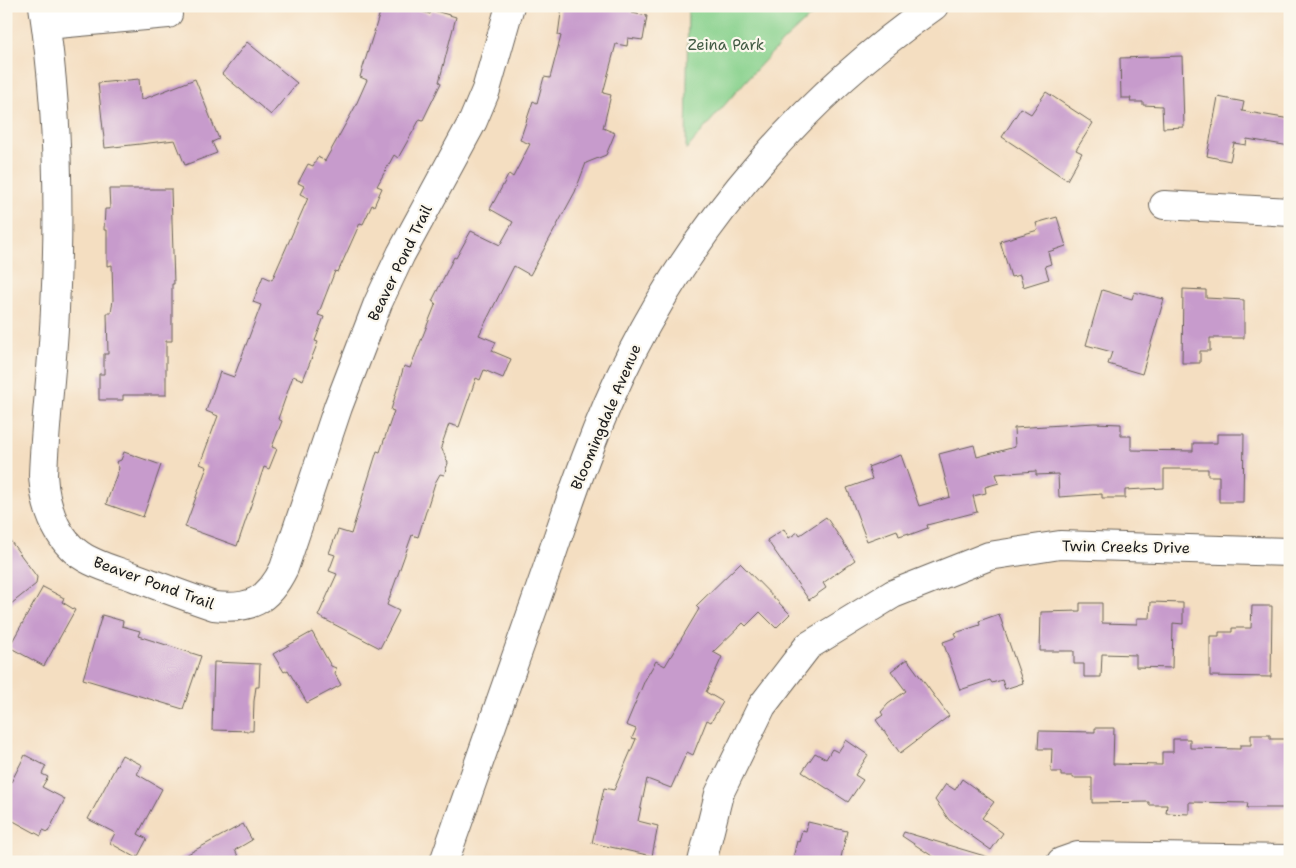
<svg xmlns="http://www.w3.org/2000/svg" width="1296" height="868" font-family="'Shantell Sans',sans-serif">
<rect width="100%" height="100%" fill="#fbf7ec"/>
<filter id="ink" filterUnits="userSpaceOnUse"><feTurbulence type="fractalNoise" baseFrequency=".02" numOctaves="2"/><feDisplacementMap in="SourceGraphic" scale="10" xChannelSelector="R" yChannelSelector="G"/><feConvolveMatrix kernelMatrix="1 2 1 2 8 2 1 2 1" color-interpolation-filters="sRGB"/></filter>
<filter id="wash" filterUnits="userSpaceOnUse"><feTurbulence type="fractalNoise" baseFrequency=".0096" numOctaves="4" result="noise"/><feDisplacementMap in="SourceGraphic" scale="20" xChannelSelector="R" yChannelSelector="G"/><feGaussianBlur stdDeviation="1.12" result="paint"/><feColorMatrix in="noise" values="0 0 0 0 0 0 0 0 0 0 0 0 0 0 0 0 0 1.4 0 .05"/><feComposite in="paint" operator="in"/></filter>
<g filter="url(#wash)">
<rect width="100%" height="100%" fill="#f4dec1"/>
<path fill="#88d18d" stroke="#527654" d="M688 6H823C771 48 729 100 686 150Z"/>
<g id="blocks">
<g fill="#c79bcc">
<polygon points="382,6 405,6 430,14 432,10 456,17 439,82 441,83 423,120 420,119 398,158 394,155 377,186 382,188 374,206 372,205 363,224 360,223 338,272 335,271 318,315 324,317 315,341 318,342 303,380 293,376 278,419 282,421 272,447 277,449 269,469 264,467 237,546 185,527 207,467 200,464 218,416 206,411 220,372 234,377 261,305 253,302 263,276 272,280 308,198 300,194 304,186 298,183 308,164 313,166 318,157 325,161 355,107 367,80 360,77"/>
<polygon points="562,6 633,6 632,13 647,16 643,40 628,38 627,46 616,44 603,93 611,95 603,128 615,133 606,155 586,163 575,192 530,275 514,266 479,335 496,342 492,351 511,359 503,378 484,370 480,380 476,378 459,427 449,424 441,447 448,463 444,475 440,474 435,483 418,537 412,535 387,605 399,611 380,648 318,616 337,574 329,571 335,555 329,553 338,530 351,534 377,451 380,452 394,411 391,410 404,366 410,368 436,303 432,301 454,257 456,258 471,231 500,245 513,222 490,209 509,174 513,177 530,144 520,140 533,101 537,103 544,77 550,78 561,36 558,35"/>
<polygon points="247,42 297,83 271,115 222,74"/>
<polygon points="1182,56 1184,127 1163,128 1162,106 1143,105 1143,102 1130,102 1131,98 1121,98 1120,58"/>
<polygon points="139,79 141,100 195,79 219,139 212,142 217,153 185,165 175,140 105,148 98,83"/>
<polygon points="1046,92 1093,123 1076,150 1082,153 1067,180 1002,137 1021,108 1031,114"/>
<polygon points="1218,97 1244,102 1242,111 1290,119 1290,146 1247,139 1246,145 1234,143 1230,161 1207,156"/>
<polygon points="109,189 171,189 174,284 172,284 172,341 166,341 166,395 123,395 123,400 99,400 99,374 104,374 104,354 108,354 107,313 111,313 113,300 112,265 107,266 107,230 104,230 105,209 110,209"/>
<polygon points="1057,217 1066,246 1048,252 1051,264 1045,266 1049,279 1023,287 1020,275 1011,277 1000,241 1038,230 1036,223"/>
<polygon points="1183,289 1206,290 1206,298 1244,300 1244,338 1210,338 1210,351 1200,351 1200,363 1182,363"/>
<polygon points="1102,290 1132,299 1134,292 1164,299 1142,374 1108,364 1112,352 1086,345"/>
<polygon points="1094,423 1121,424 1121,436 1131,436 1131,450 1193,451 1193,443 1217,443 1217,434 1244,434 1243,502 1219,502 1219,476 1208,476 1208,469 1164,469 1164,488 1125,490 1125,498 1102,498 1102,494 1059,497 1058,474 1036,475 1036,471 996,474 999,483 985,487 986,493 973,496 977,512 927,525 928,528 909,535 909,533 899,536 897,530 867,541 847,488 872,479 868,467 901,455 919,506 950,497 939,454 974,445 977,457 1015,447 1014,428"/>
<polygon points="124,452 161,465 143,517 106,504 119,468 116,462 121,460"/>
<polygon points="826,517 855,560 823,583 826,588 809,600 767,540 784,529 789,538 798,532 800,535"/>
<polygon points="6,535 37,577 36,584 6,608"/>
<polygon points="740,563 790,614 776,628 760,612 746,626 743,623 713,652 722,657 706,692 723,702 711,722 707,720 693,755 687,752 671,788 647,779 638,821 658,826 652,856 592,843 604,788 614,790 636,739 632,738 636,729 626,725 645,680 656,661 665,666 699,609 696,606"/>
<polygon points="43,587 64,598 62,602 75,610 44,666 9,647"/>
<polygon points="1151,602 1183,603 1183,624 1173,623 1172,668 1136,667 1136,655 1102,654 1101,677 1084,677 1084,664 1074,664 1074,651 1040,651 1041,612 1080,611 1080,603 1102,603 1102,623 1137,624 1137,618 1150,618"/>
<polygon points="1252,606 1272,606 1271,677 1210,676 1210,636 1219,636 1219,632 1232,632 1232,628 1251,628"/>
<polygon points="999,614 1023,683 1005,689 1002,680 992,683 990,680 960,690 943,642 957,637 955,633 980,625 979,621"/>
<polygon points="102,615 123,621 122,626 140,631 138,636 201,656 183,709 83,679"/>
<polygon points="312,632 331,666 336,668 335,674 341,685 307,703 288,670 284,672 273,654"/>
<polygon points="907,659 949,716 900,753 876,720 883,715 881,712 888,704 906,691 891,671"/>
<polygon points="214,662 260,664 259,687 256,687 254,701 253,731 212,730"/>
<polygon points="1095,728 1114,728 1113,764 1162,765 1162,752 1173,752 1173,739 1190,739 1190,748 1240,749 1240,745 1251,745 1251,735 1270,735 1270,739 1290,739 1290,808 1247,808 1248,803 1189,802 1189,814 1166,813 1167,805 1149,805 1149,802 1092,803 1092,778 1073,778 1073,776 1061,776 1061,772 1051,772 1052,749 1038,749 1039,731 1095,732"/>
<polygon points="846,740 868,755 855,775 863,780 848,802 802,772 815,753 826,759 832,749 838,752"/>
<polygon points="25,755 46,766 42,774 48,777 42,787 65,799 48,832 43,830 41,836 6,817 6,792"/>
<polygon points="122,755 142,765 137,774 162,789 138,834 147,839 137,858 110,843 115,833 88,819"/>
<polygon points="962,779 994,802 982,818 1003,833 991,850 949,820 935,800 946,784 955,790"/>
<polygon points="808,822 847,831 840,862 792,862 797,841 799,842 802,830 806,831"/>
<polygon points="243,824 252,840 235,850 241,862 173,862"/>
<polygon points="904,832 988,857 987,862 941,862 902,836"/>
</g>
</g>
</g>
<g filter="url(#ink)">
<use href="#blocks" fill-opacity="0" stroke="#686056" stroke-width="1"/>
<g fill="none" stroke-linecap="round" stroke-linejoin="round">
<defs>
<g id="minor">
<path d="M43 6C58 105 60 209 55 309 53 364 45 420 43 475 45 509 58 546 91 561 105 568 120 572 134 577 161 587 187 597 214 606 250 610 268 601 284 568L338 407 378 303 401 254 473 121 486 90 510 6"/>
<polyline points="46,25 168,14"/>
<polyline points="1164,205 1290,212"/>
<path d="M444 862C479 763 513 664 548 566 572 494 597 421 631 354 701 216 807 95 934 6"/>
<polyline points="702,862 719,794 762,706 808,646 893,594 989,556 1060,545 1290,552"/>
<polyline points="1061,862 1078,856 1290,859"/>
</g>
</defs>
<use href="#minor" stroke="#686056" stroke-width="30"/>
<use href="#minor" stroke="#fff" stroke-width="28"/>
</g>
</g>
<g text-anchor="middle" dominant-baseline="central" stroke-width="4.5" stroke-linejoin="round" paint-order="stroke">
<g font-size="15" fill="#425b44" stroke="#fbf7ec">
<text x="726" y="45">Zeina Park</text>
</g>
<g font-size="15" fill="#1c1c1c" stroke="#fbf7ec">
<text transform="translate(400 263) rotate(-64)">Beaver Pond Trail</text>
<text transform="translate(606 417) rotate(-67)">Bloomingdale Avenue</text>
<text transform="translate(1126 547) rotate(1)">Twin Creeks Drive</text>
<text transform="translate(154 583) rotate(20)">Beaver Pond Trail</text>
</g>
</g>
<rect width="1296" height="868" fill="none" stroke="#fbf7ec" stroke-width="25"/>
</svg>
